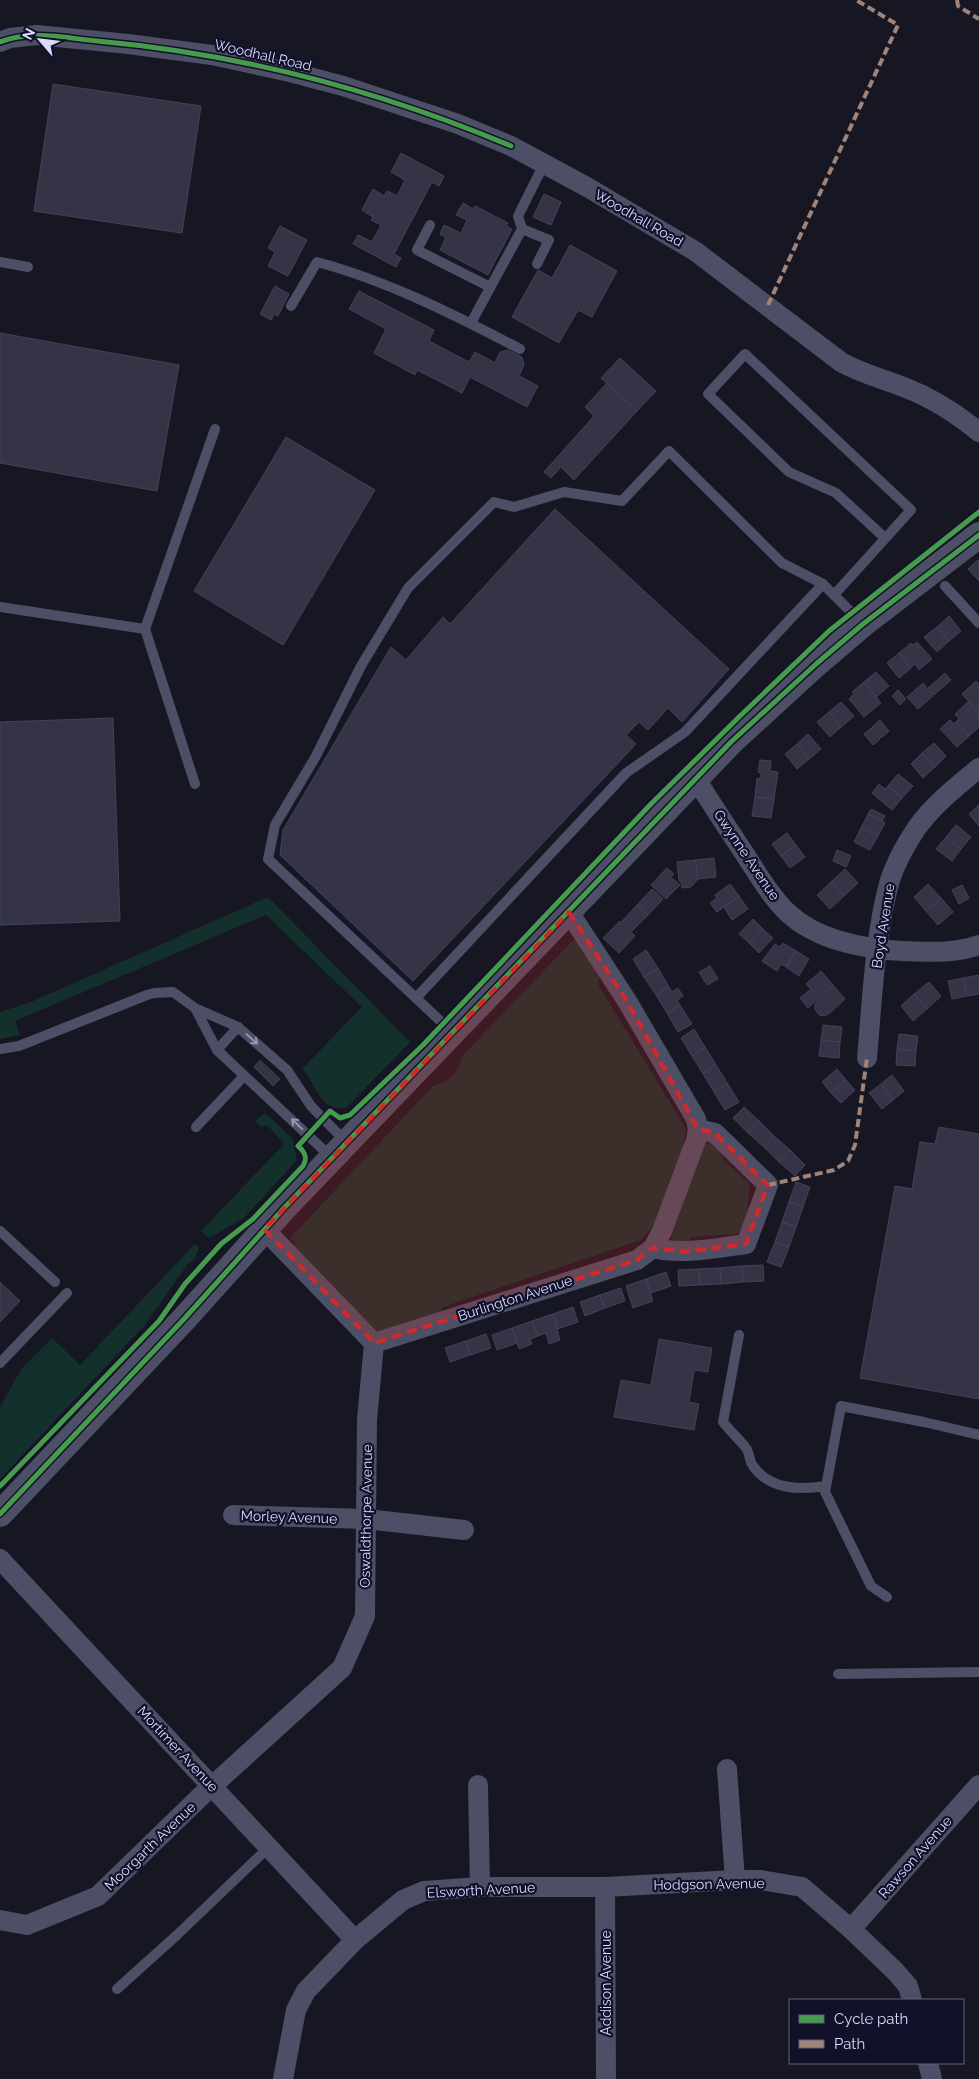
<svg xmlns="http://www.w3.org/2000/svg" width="979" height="2079" font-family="Raleway,sans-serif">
<rect width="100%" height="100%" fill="#171724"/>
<g fill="#14302c">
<path d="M268 897 410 1042 346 1108C342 1108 337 1108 333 1107 318 1102 313 1079 302 1069L362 1007 266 915 15 1021 20 1035 0 1039V1012L31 1002Z"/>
<path d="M576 937 599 977 598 984 686 1129 679 1169 661 1218 641 1240 443 1307 440 1314 373 1333 295 1247V1242L290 1238 433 1086C453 1080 457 1073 463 1055Z"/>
<polygon points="265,1113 292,1138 297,1160 244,1218 209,1238 201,1231 284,1144 267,1125 262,1127 255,1121"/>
<path d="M712 1142 723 1150V1160L750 1184C747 1200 751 1223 736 1234L691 1237 687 1244 675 1242 670 1235 703 1144Z"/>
<polygon points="195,1244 199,1247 195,1258 187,1265 144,1326 0,1479 0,1407 22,1368 52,1338 80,1365"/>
</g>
<g fill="#353446" stroke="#424258">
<polygon points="53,84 201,106 182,233 34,211"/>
<polygon points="401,153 444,176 439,186 432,182 394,254 401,258 396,267 353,244 358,235 372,242 381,225 371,220 373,217 362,210 373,189 384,196 387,191 397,196 405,180 391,172"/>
<polygon points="544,194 561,202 551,225 533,217"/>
<polygon points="463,203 473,209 475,206 508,223 506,226 512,229 488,275 440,250 446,238 440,234 444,225 461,233 467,220 456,215"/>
<polygon points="280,226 307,240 288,276 268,266 275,252 268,248"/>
<polygon points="570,245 617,271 592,317 578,310 559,343 512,317 538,270 552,278"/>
<polygon points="275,286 289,294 278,316 274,314 271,320 260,314"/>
<polygon points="359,291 434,330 429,341 469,362 475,352 495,363 500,352 508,350 522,357 524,365 519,376 538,386 527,407 470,377 462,393 417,370 415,375 374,353 386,329 349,309"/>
<polygon points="0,333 179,365 157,491 0,463"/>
<polygon points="620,358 656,391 637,411 601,378"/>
<polygon points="607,383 637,411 574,480 561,467 551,478 544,472 594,416 585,407"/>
<polygon points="286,437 375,490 283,645 194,591"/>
<polygon points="555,509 729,669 682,722 668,708 648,730 639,722 626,735 636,744 413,981 280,855 283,830 391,647 406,660 443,617 450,624"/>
<polygon points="978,560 979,561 979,581 968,569"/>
<polygon points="949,616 961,631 949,641 937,627"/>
<polygon points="937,627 949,641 937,652 924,637"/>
<polygon points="917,642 932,659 919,670 915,664 911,668 899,653 911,643 913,645"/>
<polygon points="899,653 911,668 899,678 887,663"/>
<polygon points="876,672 889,686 876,697 864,682"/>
<polygon points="945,673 951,680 934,695 928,688"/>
<polygon points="976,681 979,684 979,713 962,694"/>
<polygon points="864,682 881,703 864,717 849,699 854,694 852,692"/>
<polygon points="923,683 933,696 918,709 907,697"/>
<polygon points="898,690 906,699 900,705 892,696"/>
<polygon points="841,702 854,716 841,727 829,712"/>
<polygon points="968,702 979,714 979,727 969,736 956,722 959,719 955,714"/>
<polygon points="829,712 841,727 830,737 817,722"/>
<polygon points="113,718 120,921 0,925 0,722"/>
<polygon points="880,720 889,731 881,738 872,727"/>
<polygon points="950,720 954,724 956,722 969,736 957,747 940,729"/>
<polygon points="871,728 880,739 873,745 864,734"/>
<polygon points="808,734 821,749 809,759 797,744"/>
<polygon points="934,743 946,756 935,767 922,753"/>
<polygon points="797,744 809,759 797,769 785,754"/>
<polygon points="922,753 935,767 923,778 911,764"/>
<polygon points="760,760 771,761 770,771 778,772 774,799 755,797 757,778 760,779 761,773 758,772"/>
<polygon points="898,774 913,786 902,798 888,786"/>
<polygon points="879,784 885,789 888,786 902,798 892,810 872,793"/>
<polygon points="755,797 774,799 771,818 752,816"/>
<polygon points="979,805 979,826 969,814"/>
<polygon points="871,809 885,816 882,821 868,814"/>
<polygon points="868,814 885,823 878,836 861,828"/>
<polygon points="956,825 971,837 961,849 946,837"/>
<polygon points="861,828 878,836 870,850 854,842"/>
<polygon points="787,833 796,845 781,856 772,844"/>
<polygon points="946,837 961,849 952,861 936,849"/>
<polygon points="796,845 805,857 790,868 781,856"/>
<polygon points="837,850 851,856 846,867 833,861"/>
<polygon points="714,858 716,877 698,879 695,860"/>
<polygon points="695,860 698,879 691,887 682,888 681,881 679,881 677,862"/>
<polygon points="667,868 674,874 671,877 680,885 666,899 651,885"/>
<polygon points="845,869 858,883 844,896 831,882"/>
<polygon points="831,882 844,896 830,909 817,895"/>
<polygon points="730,884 739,896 717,912 710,903 717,898 715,895"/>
<polygon points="928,884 941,898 926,911 914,897"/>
<polygon points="962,885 969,898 959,904 952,890"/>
<polygon points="652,889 663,899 648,915 637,905"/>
<polygon points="739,896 748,909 732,920 724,907"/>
<polygon points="941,898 953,912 938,925 926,911"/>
<polygon points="637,905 648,915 632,931 622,921"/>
<polygon points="753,919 763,929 749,943 739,934"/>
<polygon points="620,921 635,936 619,953 603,938"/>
<polygon points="763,929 773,938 759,953 749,943"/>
<polygon points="783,943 796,951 786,967 781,964 777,971 762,961 775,944 780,947"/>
<polygon points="646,950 658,968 644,977 633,959"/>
<polygon points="796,951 809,959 799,976 786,967"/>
<polygon points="710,966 718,979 707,985 699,972"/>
<polygon points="658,968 669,987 656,995 644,977"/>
<polygon points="821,971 833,985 808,1008 800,998 811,989 806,984"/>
<polygon points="979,975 979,994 967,996 963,978"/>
<polygon points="963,978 967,996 952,999 948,981"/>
<polygon points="929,982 941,996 927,1009 914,994"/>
<polygon points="833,985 845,999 831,1012 825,1016 819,1015 815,1009 815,1004"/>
<polygon points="669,987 672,992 678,988 683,996 677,1000 680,1005 667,1013 656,995"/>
<polygon points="914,994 927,1009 913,1021 901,1006"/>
<polygon points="680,1005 692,1024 678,1032 667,1013"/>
<polygon points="823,1025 842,1027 840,1042 821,1040"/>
<polygon points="694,1029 705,1047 692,1056 681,1038"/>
<polygon points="899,1034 918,1036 916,1051 897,1049"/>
<polygon points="821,1040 840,1042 839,1058 819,1056"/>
<polygon points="705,1047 716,1065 703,1074 692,1056"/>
<polygon points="897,1049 916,1051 915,1066 896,1065"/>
<polygon points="260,1060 280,1079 273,1086 254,1067"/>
<polygon points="716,1065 728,1084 714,1092 703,1074"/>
<polygon points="837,1069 846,1080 831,1093 822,1082"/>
<polygon points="892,1075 904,1091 893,1100 881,1084"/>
<polygon points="846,1080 855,1090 841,1103 831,1093"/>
<polygon points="728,1084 739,1102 725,1110 714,1092"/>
<polygon points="881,1084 893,1100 882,1109 869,1093"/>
<polygon points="744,1107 759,1121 748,1133 733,1118"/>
<polygon points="759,1121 774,1136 764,1147 748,1133"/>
<polygon points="939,1127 979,1134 979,1399 860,1378 895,1186 912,1189 920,1142 935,1144"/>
<polygon points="774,1136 790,1150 779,1162 764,1147"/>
<polygon points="790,1150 805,1165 795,1176 779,1162"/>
<polygon points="796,1182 810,1187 803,1207 789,1202"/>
<polygon points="789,1202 803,1207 796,1227 782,1222"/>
<polygon points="782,1222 796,1227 789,1247 775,1242"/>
<polygon points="775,1242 789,1247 781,1267 767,1262"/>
<polygon points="763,1265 764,1281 743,1282 742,1266"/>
<polygon points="742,1266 743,1282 721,1284 720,1268"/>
<polygon points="720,1268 721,1284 700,1285 699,1269"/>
<polygon points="699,1269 700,1285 679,1286 678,1270"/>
<polygon points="666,1272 671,1286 651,1293 646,1279"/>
<polygon points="646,1279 653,1301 633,1308 626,1286"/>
<polygon points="0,1282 20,1301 0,1322"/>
<polygon points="621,1288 625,1301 605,1308 600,1295"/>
<polygon points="600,1295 605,1308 585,1316 580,1302"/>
<polygon points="573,1307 578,1322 557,1329 553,1314"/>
<polygon points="553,1314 560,1340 549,1344 546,1333 538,1336 532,1321"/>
<polygon points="532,1321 538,1336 530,1339 532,1344 519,1349 512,1328"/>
<polygon points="512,1328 517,1343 497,1350 492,1335"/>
<polygon points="486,1334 491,1348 470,1355 466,1341"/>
<polygon points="659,1339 712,1348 708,1372 694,1370 689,1402 699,1404 694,1430 614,1417 621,1380 651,1385"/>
<polygon points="466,1341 470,1355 450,1362 445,1348"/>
</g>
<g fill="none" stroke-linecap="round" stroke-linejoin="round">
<g stroke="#4c4f65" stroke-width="10">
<polyline points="430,225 417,250 490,287"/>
<polyline points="522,229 549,240 537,264"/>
<polyline points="0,262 28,267"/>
<path d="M291 306 317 262C388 281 455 315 520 349"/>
<polyline points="471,323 522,229 518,216 544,164"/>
<polyline points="945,586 979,623"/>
<polyline points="834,595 911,510 745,354 708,394 789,472 836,493 885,538"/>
<polyline points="0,607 145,629 195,784"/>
<polyline points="145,629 215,429"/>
<polyline points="416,998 626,773 685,732 823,584"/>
<polyline points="195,1008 217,1050 331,1157"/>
<polyline points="451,1031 268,859 275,825 316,756 361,666 408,588 494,502 514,507 564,492 622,501 669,451 782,563 823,584 862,623"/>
<polyline points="0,1049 19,1046 147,995 154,993 173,992 195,1008 238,1027 287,1070 311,1106 346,1142"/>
<polyline points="217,1050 238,1027"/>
<polyline points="196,1127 244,1076"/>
<polyline points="0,1231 55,1282"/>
<path d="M739 1335 723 1422C730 1431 739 1439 746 1448 750 1453 749 1461 753 1466 770 1490 800 1490 826 1486"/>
<polyline points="0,1363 67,1293"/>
<polyline points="887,1597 871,1586 825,1492 841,1406 924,1422 979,1435"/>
<polyline points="838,1674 979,1672"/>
<polyline points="117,1989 177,1935 269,1847"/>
</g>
<g stroke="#4c4f65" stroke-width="20">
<path d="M0 42 10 38 37 35 128 44 212 55 290 72 343 86 458 124 511 146 587 187 695 251 841 362C862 374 884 379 906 388 932 398 957 414 979 432"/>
<path d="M696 779C712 805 729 830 746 856 759 876 771 897 789 914 819 941 865 949 903 951 929 952 954 954 979 945"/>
<path d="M867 1058C872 1002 875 932 890 880 896 862 906 844 916 829 933 805 957 786 979 768"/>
<path d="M653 1248C684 1255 715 1248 746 1244L768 1185 715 1133 698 1129"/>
<polyline points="374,1343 637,1260 653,1248 662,1231 696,1140 698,1129 696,1119 627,1001 569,912"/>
<polyline points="233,1515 366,1519 464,1530"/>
<polyline points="0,1559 355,1940"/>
<polyline points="727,1769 735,1880"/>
<polyline points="478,1785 480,1887"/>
<polyline points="605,1887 606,2079"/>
<polyline points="0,1920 27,1925 98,1896 199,1798 342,1668 365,1616 367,1420 374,1343 264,1229"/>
<polyline points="851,1929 979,1785"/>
<polyline points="928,2063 932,2079"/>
<polyline points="283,2079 296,2010 306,1991 355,1940 403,1900 424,1891 480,1887 605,1887 735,1880 761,1880 802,1887 851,1929 895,1971 908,1986 912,2000"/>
</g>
<polyline stroke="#4c4f65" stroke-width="26" points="0,1514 184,1319 284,1208 731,742 816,664 863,624 979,535"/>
<g stroke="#a18479" stroke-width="4" stroke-dasharray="8 4" stroke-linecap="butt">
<polyline points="957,0 958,6 979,19"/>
<polyline points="768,305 898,25 856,0"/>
<polyline points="768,1185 834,1170 848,1161 855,1145 867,1058"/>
</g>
<defs>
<g id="cycleway">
<path d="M0 42C31 30 65 38 97 41 241 54 378 90 511 146"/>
<path d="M0 1486 159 1321 185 1284 221 1244 253 1219 303 1166C308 1158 305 1152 298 1146L330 1111 340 1118 350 1115 423 1045 651 804 739 717 829 631 979 512"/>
<polyline points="0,1514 184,1319 284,1208 731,742 816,664 863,624 979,535"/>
</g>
</defs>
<use href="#cycleway" stroke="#11112a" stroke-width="8"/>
<use href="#cycleway" stroke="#469c4c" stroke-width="5"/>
</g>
<defs><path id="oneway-shaft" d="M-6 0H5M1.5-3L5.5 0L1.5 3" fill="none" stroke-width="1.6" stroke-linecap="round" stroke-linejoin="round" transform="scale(1.25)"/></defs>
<g stroke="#9295b2">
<use href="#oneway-shaft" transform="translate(252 1039) rotate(41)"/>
<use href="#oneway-shaft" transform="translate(297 1124) rotate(-136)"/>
</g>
<path fill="#d62828" fill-opacity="0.2" stroke="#d62828" stroke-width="4" stroke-dasharray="10 6" stroke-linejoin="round" d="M569 912 627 1001 698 1129 715 1133 768 1185 746 1244 687 1252 653 1248 637 1260 374 1343 264 1229Z"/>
<g text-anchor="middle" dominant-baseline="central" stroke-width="4.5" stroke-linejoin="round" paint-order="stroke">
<g font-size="14" fill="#d9dbff" stroke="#11112a">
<text transform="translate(263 55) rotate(13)">Woodhall Road</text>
<text transform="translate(639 218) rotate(30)">Woodhall Road</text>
<text transform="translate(747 855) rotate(56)">Gwynne Avenue</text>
<text transform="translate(883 926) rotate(-81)">Boyd Avenue</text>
<text transform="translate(515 1298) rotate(-18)">Burlington Avenue</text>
<text transform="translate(366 1516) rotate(-89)">Oswaldthorpe Avenue</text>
<text transform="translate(289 1517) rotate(2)">Morley Avenue</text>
<text transform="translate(178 1749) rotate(47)">Mortimer Avenue</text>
<text transform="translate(150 1846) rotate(-44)">Moorgarth Avenue</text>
<text transform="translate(915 1857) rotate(-49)">Rawson Avenue</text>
<text transform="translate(709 1884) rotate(-1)">Hodgson Avenue</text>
<text transform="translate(481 1890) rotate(-3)">Elsworth Avenue</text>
<text transform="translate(606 1983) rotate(-90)">Addison Avenue</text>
</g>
</g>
<rect x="789" y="1999" width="175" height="65" fill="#11112a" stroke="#61627f"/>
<rect x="799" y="2015" width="25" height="8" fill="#469c4c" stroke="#61627f"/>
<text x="834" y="2024" font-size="15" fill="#d9dbff">Cycle path</text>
<rect x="799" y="2040" width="25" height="8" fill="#a18479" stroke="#61627f"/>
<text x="834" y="2049" font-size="15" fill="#d9dbff">Path</text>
<g transform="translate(40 40) rotate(298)" stroke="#11112a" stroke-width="4" paint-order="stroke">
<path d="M0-4L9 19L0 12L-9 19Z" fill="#d9dbff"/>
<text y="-8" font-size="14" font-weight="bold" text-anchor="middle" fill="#d9dbff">N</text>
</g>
</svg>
